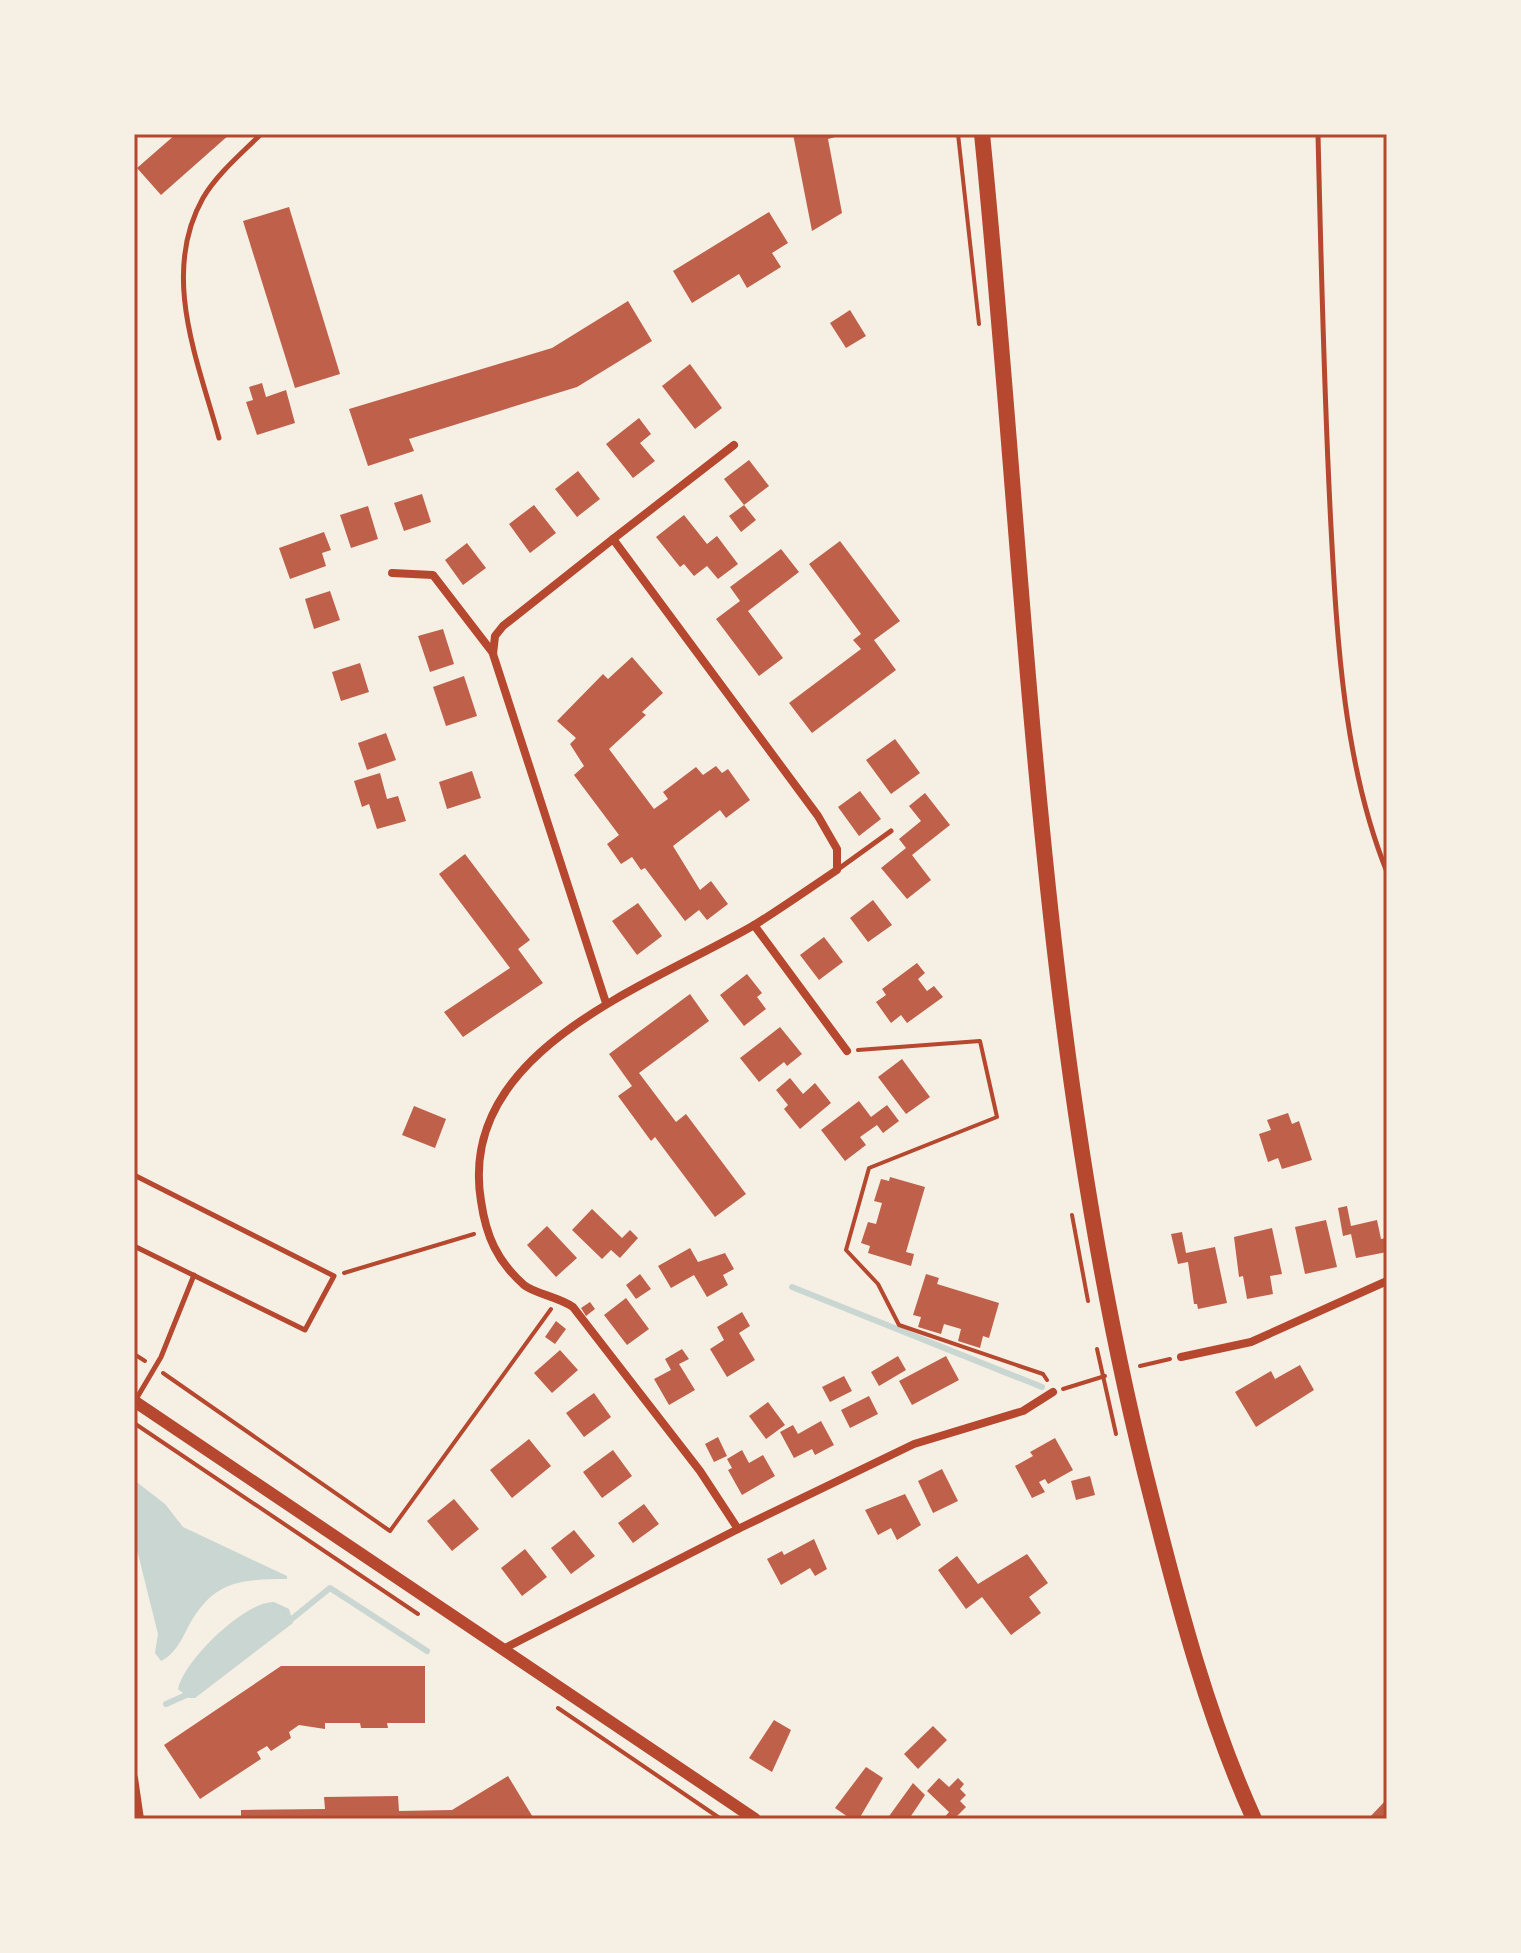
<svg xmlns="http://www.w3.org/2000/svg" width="1521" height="1953" font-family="'Noto Sans',sans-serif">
<rect width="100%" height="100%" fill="#f6efe4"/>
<g fill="#c9d6d2">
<path d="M134 1480 165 1504 183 1527 287 1576V1579C234 1579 210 1583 185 1633 180 1643 172 1656 161 1661L155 1653 158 1634 134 1538Z"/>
<path d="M274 1602 289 1609 293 1623 195 1698H189L178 1689C183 1661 245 1601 274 1602Z"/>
</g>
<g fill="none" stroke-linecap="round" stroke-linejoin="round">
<g stroke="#c9d6d2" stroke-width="6">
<polyline points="792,1287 1042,1387"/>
<polyline points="288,1622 330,1588 427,1651"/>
<polyline points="166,1704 193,1692"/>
</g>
</g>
<g fill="#bf614a">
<polygon points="176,134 230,134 161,195 137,168"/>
<polygon points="793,134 846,134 828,139 842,213 812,231"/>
<polygon points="289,207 340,374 295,388 243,221"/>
<polygon points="769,212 788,243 772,253 781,267 747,288 739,274 692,303 673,271"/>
<polygon points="628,301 652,341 577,387 409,439 414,451 368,466 349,409 552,348"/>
<polygon points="850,310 866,336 846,348 830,323"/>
<polygon points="690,364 722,408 695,429 662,386"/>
<polygon points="262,383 266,397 286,390 295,423 257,435 246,402 253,400 249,387"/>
<polygon points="639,418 651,434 640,443 655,461 633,478 606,444"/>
<polygon points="749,460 769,486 744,505 724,479"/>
<polygon points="578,471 600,499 577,517 555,489"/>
<polygon points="422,494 431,522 404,531 394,503"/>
<polygon points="534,505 556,533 530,553 509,524"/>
<polygon points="744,505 756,520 741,532 729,516"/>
<polygon points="368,506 378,539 351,548 340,515"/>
<polygon points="684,515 707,544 717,536 738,564 718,579 707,566 694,576 684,564 680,567 656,537"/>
<polygon points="324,532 331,550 322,553 326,566 290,579 279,548"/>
<polygon points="840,541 900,621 874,640 896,670 812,733 789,703 861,649 853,640 861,634 809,564"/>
<polygon points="467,543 486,568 463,585 445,560"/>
<polygon points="781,549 799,572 748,611 783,658 759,676 716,619 740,601 730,587"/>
<polygon points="330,591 340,620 314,629 305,599"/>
<polygon points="443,629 454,664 430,672 418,636"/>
<polygon points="632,657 663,693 642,712 646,715 609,749 654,809 668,799 663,792 696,767 703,775 716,766 722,773 728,769 750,800 726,818 720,810 673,846 700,890 711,881 728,904 707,920 699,910 685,921 645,868 641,870 632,857 621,864 607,844 619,835 574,775 584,766 570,744 576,738 557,721 603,674 608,679"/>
<polygon points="360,663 369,692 341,701 332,672"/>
<polygon points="464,676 477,716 446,726 433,687"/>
<polygon points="386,733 396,760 367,770 358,743"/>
<polygon points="895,739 920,773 891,794 866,760"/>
<polygon points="472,771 481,798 447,809 439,782"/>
<polygon points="380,773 387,799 398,796 406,821 377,829 369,804 362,807 354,781"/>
<polygon points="860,791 881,819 859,836 838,807"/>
<polygon points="925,793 950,825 912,855 931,880 907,899 881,868 906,848 899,839 921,821 909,806"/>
<polygon points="465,854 530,940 518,949 543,983 463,1037 444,1012 510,968 439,874"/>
<polygon points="873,900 892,925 868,942 850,918"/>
<polygon points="638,903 662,936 637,955 612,921"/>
<polygon points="824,937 843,962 819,980 800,955"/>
<polygon points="917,963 925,973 918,979 927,991 934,986 943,997 907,1023 901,1015 891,1023 876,1002 886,995 882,989"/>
<polygon points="747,974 762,993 757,997 766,1009 744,1026 720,995"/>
<polygon points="690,994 709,1021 639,1073 676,1122 686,1114 746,1194 715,1217 655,1137 651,1141 618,1096 632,1086 609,1054"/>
<polygon points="780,1027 802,1054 787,1066 784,1062 759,1082 740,1058"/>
<polygon points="902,1059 930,1097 906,1114 878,1077"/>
<polygon points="790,1078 803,1094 815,1083 831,1103 800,1129 784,1109 788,1105 776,1090"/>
<polygon points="859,1101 871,1117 887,1105 899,1121 883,1133 877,1125 860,1137 866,1145 845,1161 821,1130"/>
<polygon points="414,1106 446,1119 435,1148 402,1135"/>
<polygon points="1288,1113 1292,1124 1299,1121 1312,1160 1282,1169 1278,1158 1268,1162 1259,1134 1271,1130 1267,1120"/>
<polygon points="890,1177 925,1187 906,1252 914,1254 911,1266 868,1253 870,1246 861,1243 868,1222 876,1224 882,1203 874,1201 881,1179 889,1181"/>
<polygon points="1347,1206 1351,1226 1377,1220 1381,1239 1387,1238 1387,1252 1356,1258 1351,1234 1343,1236 1338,1208"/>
<polygon points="592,1209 622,1238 630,1230 638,1238 620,1258 611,1250 602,1259 572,1230"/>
<polygon points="1326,1220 1337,1267 1305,1274 1295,1227"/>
<polygon points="547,1226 577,1258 556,1277 527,1245"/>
<polygon points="1272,1228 1282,1274 1270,1276 1273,1294 1247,1299 1243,1276 1239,1277 1234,1237"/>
<polygon points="1182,1232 1186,1253 1215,1247 1227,1303 1198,1309 1197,1304 1194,1304 1188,1262 1178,1264 1171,1234"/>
<polygon points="690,1248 698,1262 725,1253 734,1269 723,1275 728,1285 707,1297 694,1275 671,1288 658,1266"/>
<polygon points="640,1274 651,1289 636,1299 626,1285"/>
<polygon points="926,1274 939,1278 937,1284 999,1303 989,1338 983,1336 980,1348 958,1341 961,1329 944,1324 941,1334 918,1327 921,1317 913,1315"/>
<polygon points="626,1298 649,1329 627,1345 604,1315"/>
<polygon points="590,1302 595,1309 586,1316 581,1308"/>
<polygon points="742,1312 750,1326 739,1333 755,1360 727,1377 710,1349 724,1340 717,1327"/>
<polygon points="556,1321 566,1329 555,1344 545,1337"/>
<polygon points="682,1349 689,1359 679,1364 695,1390 669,1405 654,1379 671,1370 665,1359"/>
<polygon points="560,1350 578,1370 552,1393 534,1373"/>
<polygon points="898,1356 906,1370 879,1386 871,1372"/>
<polygon points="946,1356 959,1380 912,1405 899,1381"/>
<polygon points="1300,1365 1314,1390 1256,1427 1235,1392 1271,1371 1275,1379"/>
<polygon points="844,1376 852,1391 830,1402 822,1387"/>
<polygon points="594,1393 611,1417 584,1437 566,1413"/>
<polygon points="869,1396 878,1414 850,1428 841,1410"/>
<polygon points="768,1402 785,1425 766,1439 749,1416"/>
<polygon points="821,1421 834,1445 815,1455 812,1449 794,1458 780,1432 793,1425 798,1434"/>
<polygon points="718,1437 727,1456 714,1462 705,1444"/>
<polygon points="1055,1438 1073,1470 1048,1484 1045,1479 1039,1482 1045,1492 1032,1498 1015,1466 1033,1456 1030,1452"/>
<polygon points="529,1439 551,1466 512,1498 490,1470"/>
<polygon points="613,1450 632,1476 602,1498 583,1472"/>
<polygon points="742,1450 749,1463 763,1455 775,1476 742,1495 728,1470 732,1468 727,1459"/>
<polygon points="942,1469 958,1501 933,1513 918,1481"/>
<polygon points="1090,1476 1095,1495 1076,1500 1071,1481"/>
<polygon points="905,1494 921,1525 897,1540 891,1528 878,1535 865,1510"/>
<polygon points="454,1499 479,1529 452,1551 427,1521"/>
<polygon points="644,1504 659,1524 633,1543 618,1523"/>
<polygon points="574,1530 595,1556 571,1574 551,1548"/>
<polygon points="814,1539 827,1569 815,1576 810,1568 781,1585 767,1559 782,1551 784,1555"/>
<polygon points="525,1549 547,1577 522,1596 501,1568"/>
<polygon points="1027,1554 1048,1583 1029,1597 1041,1613 1011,1635 982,1597 966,1609 938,1570 957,1556 978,1584"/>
<polygon points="281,1666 425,1666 425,1723 387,1723 388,1728 361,1728 360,1723 325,1723 325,1729 299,1725 289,1732 291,1738 271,1751 267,1746 257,1752 261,1759 200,1799 164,1745"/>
<polygon points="774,1720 791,1730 772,1772 749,1758"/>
<polygon points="933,1726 947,1740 918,1769 904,1754"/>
<polygon points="866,1767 883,1778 859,1819 851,1819 835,1808"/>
<polygon points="508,1776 534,1819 241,1819 241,1810 325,1809 324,1797 398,1796 399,1811 452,1810"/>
<polygon points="939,1778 949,1787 958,1778 964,1784 960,1789 966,1795 960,1801 966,1807 954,1819 943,1819 949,1812 927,1791"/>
<polygon points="913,1783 925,1795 909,1819 887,1819"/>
<polygon points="1387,1799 1387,1819 1368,1819"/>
</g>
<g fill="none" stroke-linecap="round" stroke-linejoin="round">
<g stroke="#b5482f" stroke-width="4">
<polyline points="958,134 979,324"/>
<polyline points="858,1050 980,1041 997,1117 869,1168 846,1250 878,1284 899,1325 1043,1374 1047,1380"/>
<polyline points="1072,1215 1088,1301"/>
<polyline points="344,1273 474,1234"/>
<polyline points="1097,1349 1116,1434"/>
<polyline points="134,1354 145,1361"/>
<polyline points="1140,1366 1170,1359"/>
<polyline points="163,1373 390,1531 551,1309"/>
<polyline points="1063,1389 1105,1376"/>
<polyline points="134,1423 418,1614"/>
<polyline points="558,1708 721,1819"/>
</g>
<g stroke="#b5482f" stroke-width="5">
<path d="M1318 134C1321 265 1324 396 1331 527 1337 640 1344 766 1387 872"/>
<path d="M219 438C198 361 160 274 203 198 217 174 241 154 261 134"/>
<polyline points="837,870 891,831"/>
<polyline points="134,1175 334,1276 305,1330 134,1246"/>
<polyline points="135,1401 161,1357 194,1275"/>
</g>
<g stroke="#b5482f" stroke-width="8">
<polyline points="613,539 734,445"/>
<polyline points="392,573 433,575 493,653"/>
<polyline points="754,925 847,1051"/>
<path d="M606 1003 493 654 495 636 503 626 613 539 818 816 837 849V870C810 888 783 907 756 924 652 985 456 1049 481 1201 486 1236 497 1261 524 1285 533 1293 559 1297 573 1307L700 1471 738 1529"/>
<polyline points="1181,1357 1251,1342 1387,1281"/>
<polyline points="505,1648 738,1529 914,1444 1023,1411 1053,1392"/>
<polyline points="134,1778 140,1819"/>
</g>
<polyline stroke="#b5482f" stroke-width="12" points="134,1401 755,1819"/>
<path stroke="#b5482f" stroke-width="16" d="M982 134C1028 590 1037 1054 1152 1500 1179 1607 1208 1718 1254 1819"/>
</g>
<rect width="1521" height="1953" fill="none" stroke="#f6efe4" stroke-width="272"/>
<rect x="136" y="136" width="1249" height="1681" fill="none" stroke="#b5482f" stroke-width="3"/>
</svg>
